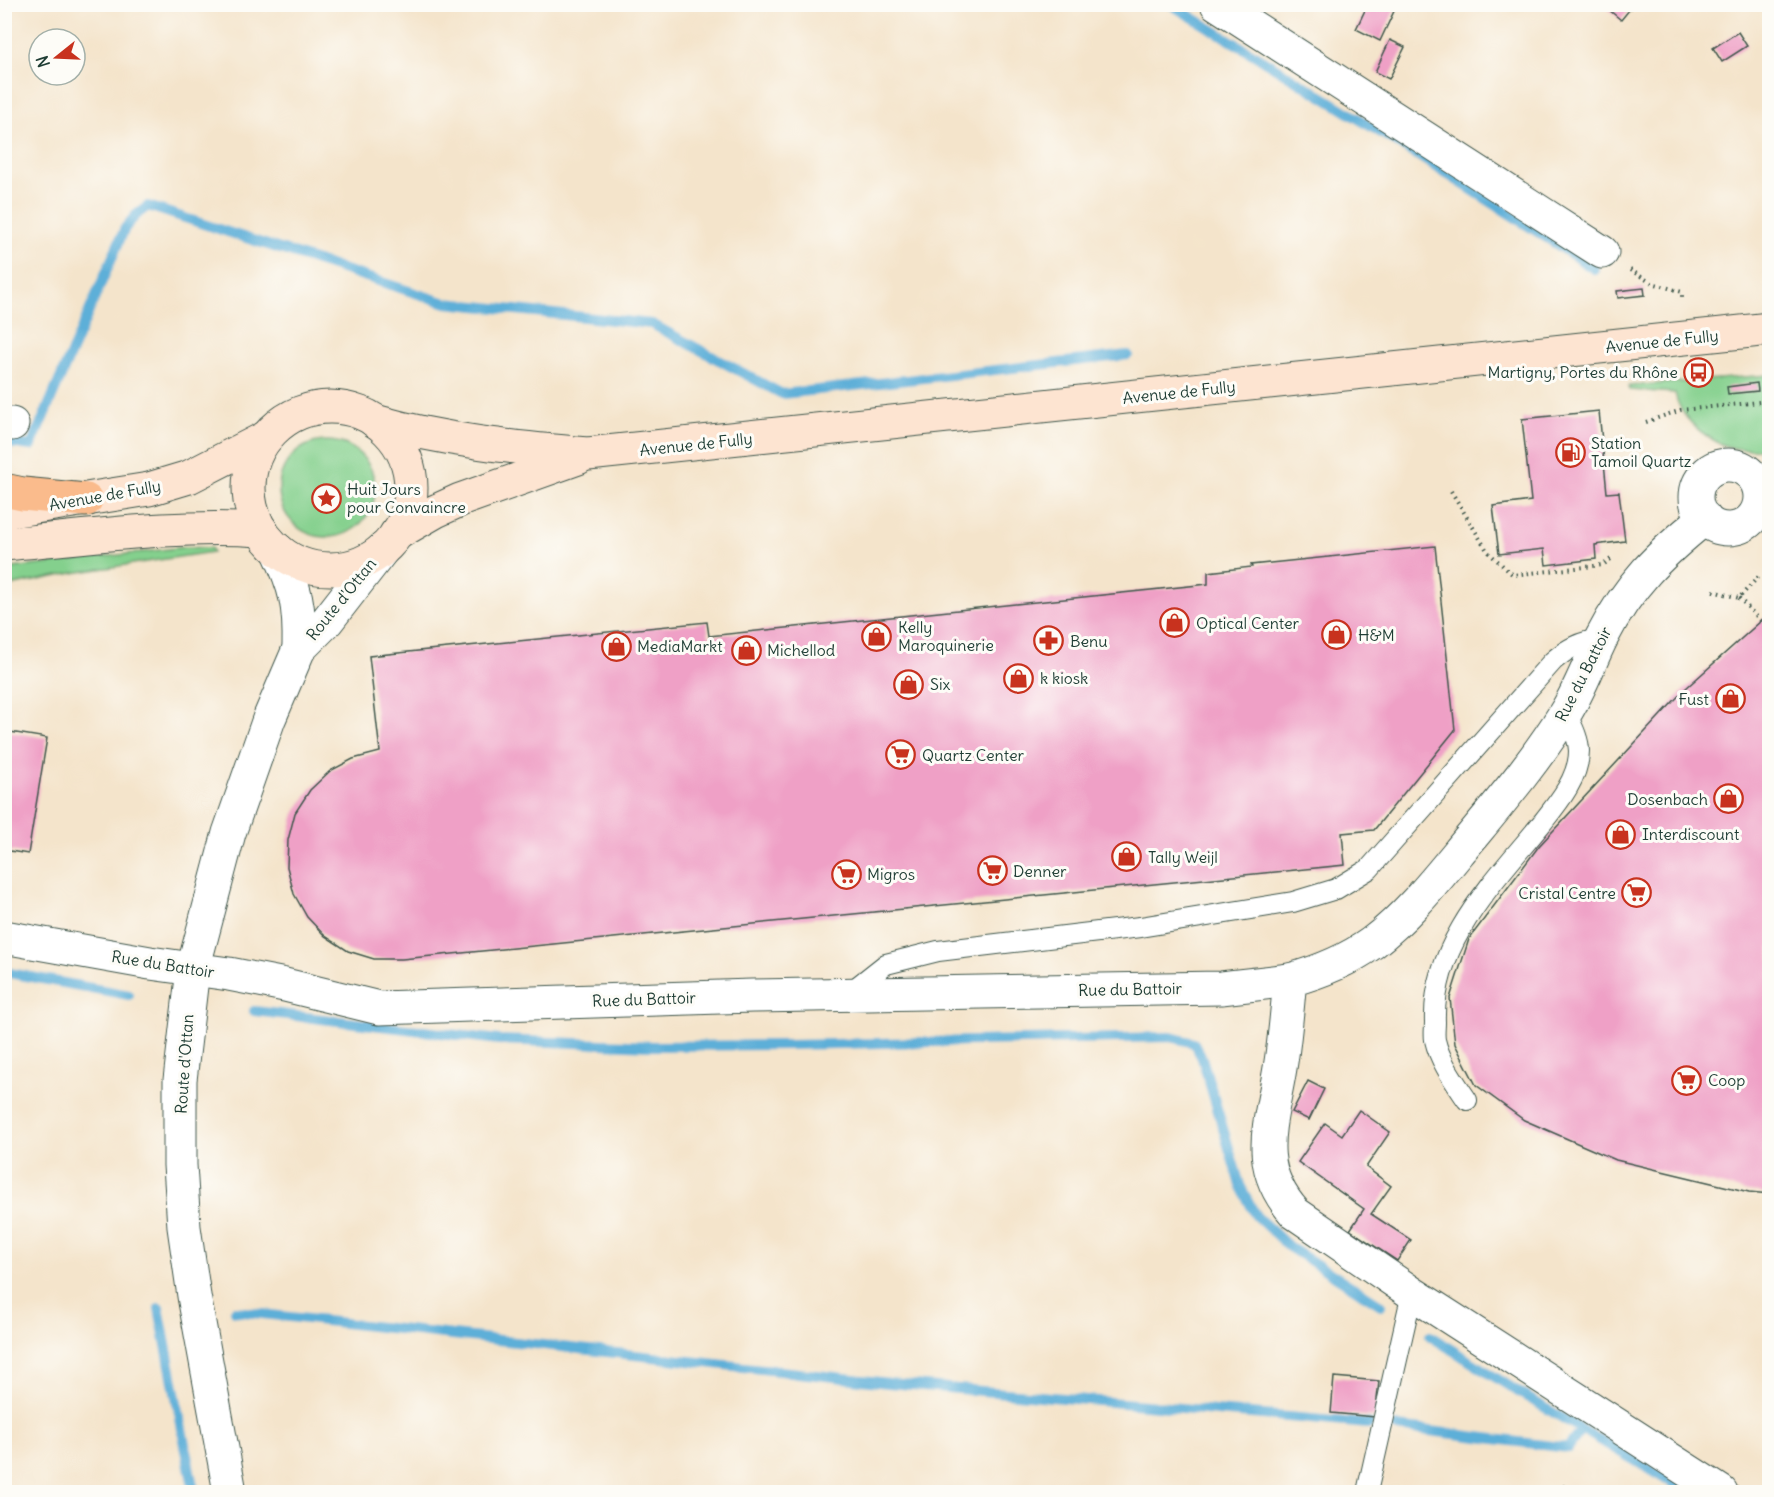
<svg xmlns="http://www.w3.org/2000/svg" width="1774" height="1497" font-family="Delius,sans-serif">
<rect width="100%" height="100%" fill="#fdfcf7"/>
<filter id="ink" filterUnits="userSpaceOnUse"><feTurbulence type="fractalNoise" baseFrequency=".0167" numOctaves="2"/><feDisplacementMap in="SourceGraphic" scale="12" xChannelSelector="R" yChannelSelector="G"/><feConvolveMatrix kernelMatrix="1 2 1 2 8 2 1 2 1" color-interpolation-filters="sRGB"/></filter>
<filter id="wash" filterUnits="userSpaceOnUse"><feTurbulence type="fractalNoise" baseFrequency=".008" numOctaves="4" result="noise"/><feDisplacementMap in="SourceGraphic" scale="24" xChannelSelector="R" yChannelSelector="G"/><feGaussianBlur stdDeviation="1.35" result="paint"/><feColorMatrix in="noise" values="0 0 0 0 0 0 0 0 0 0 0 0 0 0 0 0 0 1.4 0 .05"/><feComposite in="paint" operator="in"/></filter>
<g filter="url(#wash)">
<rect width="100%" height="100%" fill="#f4e4cb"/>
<g fill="#84d08d" stroke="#528660" stroke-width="1.5">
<path d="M1769 375V449C1756 449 1740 451 1726 446 1703 437 1679 417 1675 393L1629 390V386Z"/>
<circle cx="327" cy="489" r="48"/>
<polygon points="184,547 211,548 213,552 73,573 5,587 5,569"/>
</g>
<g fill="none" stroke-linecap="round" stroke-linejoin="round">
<g stroke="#5dafd8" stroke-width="10">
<path d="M1170 4C1313 90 1455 177 1594 269"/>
<polyline points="4,442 31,446 125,228 136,215 148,206 446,303 652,324 782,394 1128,355"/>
<polyline points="4,972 129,995"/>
<polyline points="254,1011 499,1040 653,1046 787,1045 1171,1037 1194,1043 1202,1058 1240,1185 1256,1216 1289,1247 1381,1305"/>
<polyline points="159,1308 194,1492"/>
<polyline points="235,1311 889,1383 1369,1424"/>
<polyline points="1430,1336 1520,1393 1688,1492"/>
<polyline points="1397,1427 1568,1448 1581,1430"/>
</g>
</g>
<g id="blocks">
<g fill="#efa0c6">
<polygon points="1368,4 1385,4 1395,9 1380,41 1356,29"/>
<polygon points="1602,4 1634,4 1621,20"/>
<polygon points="1738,32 1747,46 1722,62 1713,48"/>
<polygon points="1390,40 1405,47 1389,79 1375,72"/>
<polygon points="1644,288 1645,295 1618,298 1617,291"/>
<polygon points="1757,383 1758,391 1728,394 1727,387"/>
<polygon points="1599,411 1607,493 1619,492 1625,541 1595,545 1596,559 1546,565 1544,549 1499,554 1493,506 1531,501 1522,419"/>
<polygon points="1435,546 1455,730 1374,830 1342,833 1345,865 402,959 374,959 348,951 325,936 307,917 294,894 287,867 288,840 295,813 310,790 330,771 353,759 380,752 369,656 707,622 709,636 1208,584 1208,572 1252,567 1251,565"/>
<polygon points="1770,613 1770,1194 1749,1192 1616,1160 1524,1120 1476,1085 1455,1044 1450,998 1469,939 1539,846 1685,689"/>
<polygon points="4,731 47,738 28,854 4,850"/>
<polygon points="1308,1081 1324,1089 1309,1120 1292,1112"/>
<polygon points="1359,1110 1390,1132 1366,1167 1391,1186 1371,1214 1411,1240 1397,1261 1350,1230 1364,1209 1298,1162 1325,1123 1342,1135"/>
<polygon points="1334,1377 1379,1381 1375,1417 1331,1413"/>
</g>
</g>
</g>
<g filter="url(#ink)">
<use href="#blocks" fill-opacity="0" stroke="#3f564b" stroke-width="1.5"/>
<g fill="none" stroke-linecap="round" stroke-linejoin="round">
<defs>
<g id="service">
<path d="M848 994 886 964 938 951 1140 927 1293 902 1336 889 1369 869 1553 661C1568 648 1580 642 1601 639"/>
<path d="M1467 1100C1455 1082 1440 1062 1435 1040 1434 1034 1435 1028 1435 1022 1432 942 1495 881 1542 823 1558 803 1579 778 1579 751 1579 738 1571 724 1566 713"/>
<polyline points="1367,1492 1412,1293"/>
</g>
<g id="minor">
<polyline points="1217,4 1602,252"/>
<polyline points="4,423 12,424"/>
<circle cx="1728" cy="497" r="32"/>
<path d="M1705 518C1659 555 1629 584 1602 637 1589 663 1580 690 1564 715 1536 760 1502 800 1468 841 1439 876 1409 915 1372 943 1347 961 1319 972 1290 980 1287 1009 1285 1039 1280 1068 1271 1124 1252 1165 1295 1213L1412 1293 1721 1492"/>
<path d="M278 550C296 588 300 606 299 649"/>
<polyline points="4,937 150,963 229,974 285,985 379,1008 752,996 1221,988 1290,980"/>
<polyline points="230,1492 194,1296 184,1227 180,1165 180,1080 193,969 229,833 269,719 299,649 327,621 383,549"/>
</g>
<g id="secondary">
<circle cx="330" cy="488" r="81"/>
<path d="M375 421C445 441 516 448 588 454L1770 329"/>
<polyline points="4,512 149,489 189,477 267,437"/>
<polyline points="396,534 436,511 460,500 578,458"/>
<path d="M4 544C89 537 176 524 261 530"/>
</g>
<polyline id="motorway" points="4,490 23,494 86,500"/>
</defs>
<use href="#service" stroke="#3f564b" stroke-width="22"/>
<use href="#minor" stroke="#3f564b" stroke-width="35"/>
<use href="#secondary" stroke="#3f564b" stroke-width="35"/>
<use href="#motorway" stroke="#3f564b" stroke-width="35"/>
<g stroke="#3f564b" stroke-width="4" stroke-dasharray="1.5 4.5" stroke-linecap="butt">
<polyline points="1630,270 1652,283 1682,292 1682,297"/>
<polyline points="1646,422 1681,410 1770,401"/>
<polyline points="1451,491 1488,552 1513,575 1603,565 1611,559"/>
<polyline points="1713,591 1739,598 1761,574"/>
<polyline points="1739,598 1761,621"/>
<polyline points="1562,1492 1566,1483"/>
</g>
<use href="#service" stroke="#fff" stroke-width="20"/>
<use href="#minor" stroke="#fff" stroke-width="33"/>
<use href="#secondary" stroke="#fde4d1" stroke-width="33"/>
<use href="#motorway" stroke="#fabb8c" stroke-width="33"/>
</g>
</g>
<defs>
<symbol id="bus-ring" viewBox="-11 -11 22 22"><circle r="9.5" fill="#fdfcf7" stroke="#c8321e" stroke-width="1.5"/><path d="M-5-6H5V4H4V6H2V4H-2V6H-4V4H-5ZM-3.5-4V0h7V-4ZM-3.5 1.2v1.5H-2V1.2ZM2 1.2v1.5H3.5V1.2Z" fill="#c8321e"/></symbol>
<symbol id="fuel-ring" viewBox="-11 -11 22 22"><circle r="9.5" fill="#fdfcf7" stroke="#c8321e" stroke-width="1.5"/><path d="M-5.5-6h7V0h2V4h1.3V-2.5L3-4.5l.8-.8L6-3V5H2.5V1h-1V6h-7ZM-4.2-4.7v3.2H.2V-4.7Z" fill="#c8321e"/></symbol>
<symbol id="sight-ring" viewBox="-11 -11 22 22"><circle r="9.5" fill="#fdfcf7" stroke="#c8321e" stroke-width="1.5"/><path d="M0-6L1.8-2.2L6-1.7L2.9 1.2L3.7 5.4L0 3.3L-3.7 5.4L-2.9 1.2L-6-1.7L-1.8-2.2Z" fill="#c8321e"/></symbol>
<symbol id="shop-ring" viewBox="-11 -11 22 22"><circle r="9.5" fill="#fdfcf7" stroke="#c8321e" stroke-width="1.5"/><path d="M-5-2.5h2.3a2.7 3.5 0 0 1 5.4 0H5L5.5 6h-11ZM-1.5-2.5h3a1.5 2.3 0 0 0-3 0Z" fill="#c8321e"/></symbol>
<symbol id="pharmacy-ring" viewBox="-11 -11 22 22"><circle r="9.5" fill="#fdfcf7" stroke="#c8321e" stroke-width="1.5"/><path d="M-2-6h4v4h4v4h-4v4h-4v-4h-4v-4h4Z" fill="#c8321e"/></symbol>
<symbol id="supermarket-ring" viewBox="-11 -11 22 22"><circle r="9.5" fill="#fdfcf7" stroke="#c8321e" stroke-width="1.5"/><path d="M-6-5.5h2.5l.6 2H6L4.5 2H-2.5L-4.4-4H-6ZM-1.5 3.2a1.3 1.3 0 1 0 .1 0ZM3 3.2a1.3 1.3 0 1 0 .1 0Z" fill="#c8321e"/></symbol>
</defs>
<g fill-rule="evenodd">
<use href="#bus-ring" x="1682" y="356" width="33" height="33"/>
<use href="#fuel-ring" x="1554" y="436" width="33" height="33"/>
<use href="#sight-ring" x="310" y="482" width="33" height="33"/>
<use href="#shop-ring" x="1158" y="606" width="33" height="33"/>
<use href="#shop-ring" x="1320" y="618" width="33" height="33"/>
<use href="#shop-ring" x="860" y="620" width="33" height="33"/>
<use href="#pharmacy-ring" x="1032" y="624" width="33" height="33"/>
<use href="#shop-ring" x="600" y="630" width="33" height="33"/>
<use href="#shop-ring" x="730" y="634" width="33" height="33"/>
<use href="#shop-ring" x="1002" y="662" width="33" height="33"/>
<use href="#shop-ring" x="892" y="668" width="33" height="33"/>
<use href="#shop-ring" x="1714" y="682" width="33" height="33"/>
<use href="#supermarket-ring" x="884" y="738" width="33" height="33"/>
<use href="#shop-ring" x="1712" y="782" width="33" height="33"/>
<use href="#shop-ring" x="1604" y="818" width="33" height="33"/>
<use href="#shop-ring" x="1110" y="840" width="33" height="33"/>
<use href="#supermarket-ring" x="976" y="854" width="33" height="33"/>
<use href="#supermarket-ring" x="830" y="858" width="33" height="33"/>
<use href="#supermarket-ring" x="1620" y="876" width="33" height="33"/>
<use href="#supermarket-ring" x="1670" y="1064" width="33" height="33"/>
</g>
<g text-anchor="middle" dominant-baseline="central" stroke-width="6" stroke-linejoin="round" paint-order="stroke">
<g font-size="16" fill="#1f3d34" stroke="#fdfcf7">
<text transform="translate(1662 341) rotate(-6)">Avenue de Fully</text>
<text transform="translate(1179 392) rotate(-6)">Avenue de Fully</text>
<text transform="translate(696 444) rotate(-6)">Avenue de Fully</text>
<text transform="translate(105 495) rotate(-10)">Avenue de Fully</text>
<text transform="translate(341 599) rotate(-51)">Route d'Ottan</text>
<text transform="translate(1583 674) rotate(-63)">Rue du Battoir</text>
<text transform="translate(163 964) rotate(9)">Rue du Battoir</text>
<text transform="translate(1130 989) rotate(-1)">Rue du Battoir</text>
<text transform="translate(644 999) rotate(-2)">Rue du Battoir</text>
<text transform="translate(184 1064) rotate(-86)">Route d'Ottan</text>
</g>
<g font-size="16" fill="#1f3d34" stroke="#fdfcf7" text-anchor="start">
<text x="1678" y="372" text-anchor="end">Martigny, Portes du Rhône</text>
<text x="1591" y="443">Station<tspan x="1591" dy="18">Tamoil Quartz</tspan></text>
<text x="347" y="489">Huit Jours<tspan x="347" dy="18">pour Convaincre</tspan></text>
<text x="1196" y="623">Optical Center</text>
<text x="898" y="627">Kelly<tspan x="898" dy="18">Maroquinerie</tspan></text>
<text x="1358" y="635">H&amp;M</text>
<text x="1070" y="641">Benu</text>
<text x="637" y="646">MediaMarkt</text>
<text x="767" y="650">Michellod</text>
<text x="1040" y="678">k kiosk</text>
<text x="930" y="684">Six</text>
<text x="1709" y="699" text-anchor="end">Fust</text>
<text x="922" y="755">Quartz Center</text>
<text x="1708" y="799" text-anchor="end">Dosenbach</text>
<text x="1642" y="834">Interdiscount</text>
<text x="1148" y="857">Tally Weijl</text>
<text x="1013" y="871">Denner</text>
<text x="867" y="874">Migros</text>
<text x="1616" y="893" text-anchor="end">Cristal Centre</text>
<text x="1708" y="1080">Coop</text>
</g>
</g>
<rect width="1774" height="1497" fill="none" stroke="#fdfcf7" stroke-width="24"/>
<g transform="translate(57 57) rotate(252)"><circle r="28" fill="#fdfcf7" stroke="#a4b0a9" stroke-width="1.5"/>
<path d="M0-4.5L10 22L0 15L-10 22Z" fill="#c8321e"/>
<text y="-9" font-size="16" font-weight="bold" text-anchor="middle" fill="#1f3d34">N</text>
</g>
</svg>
